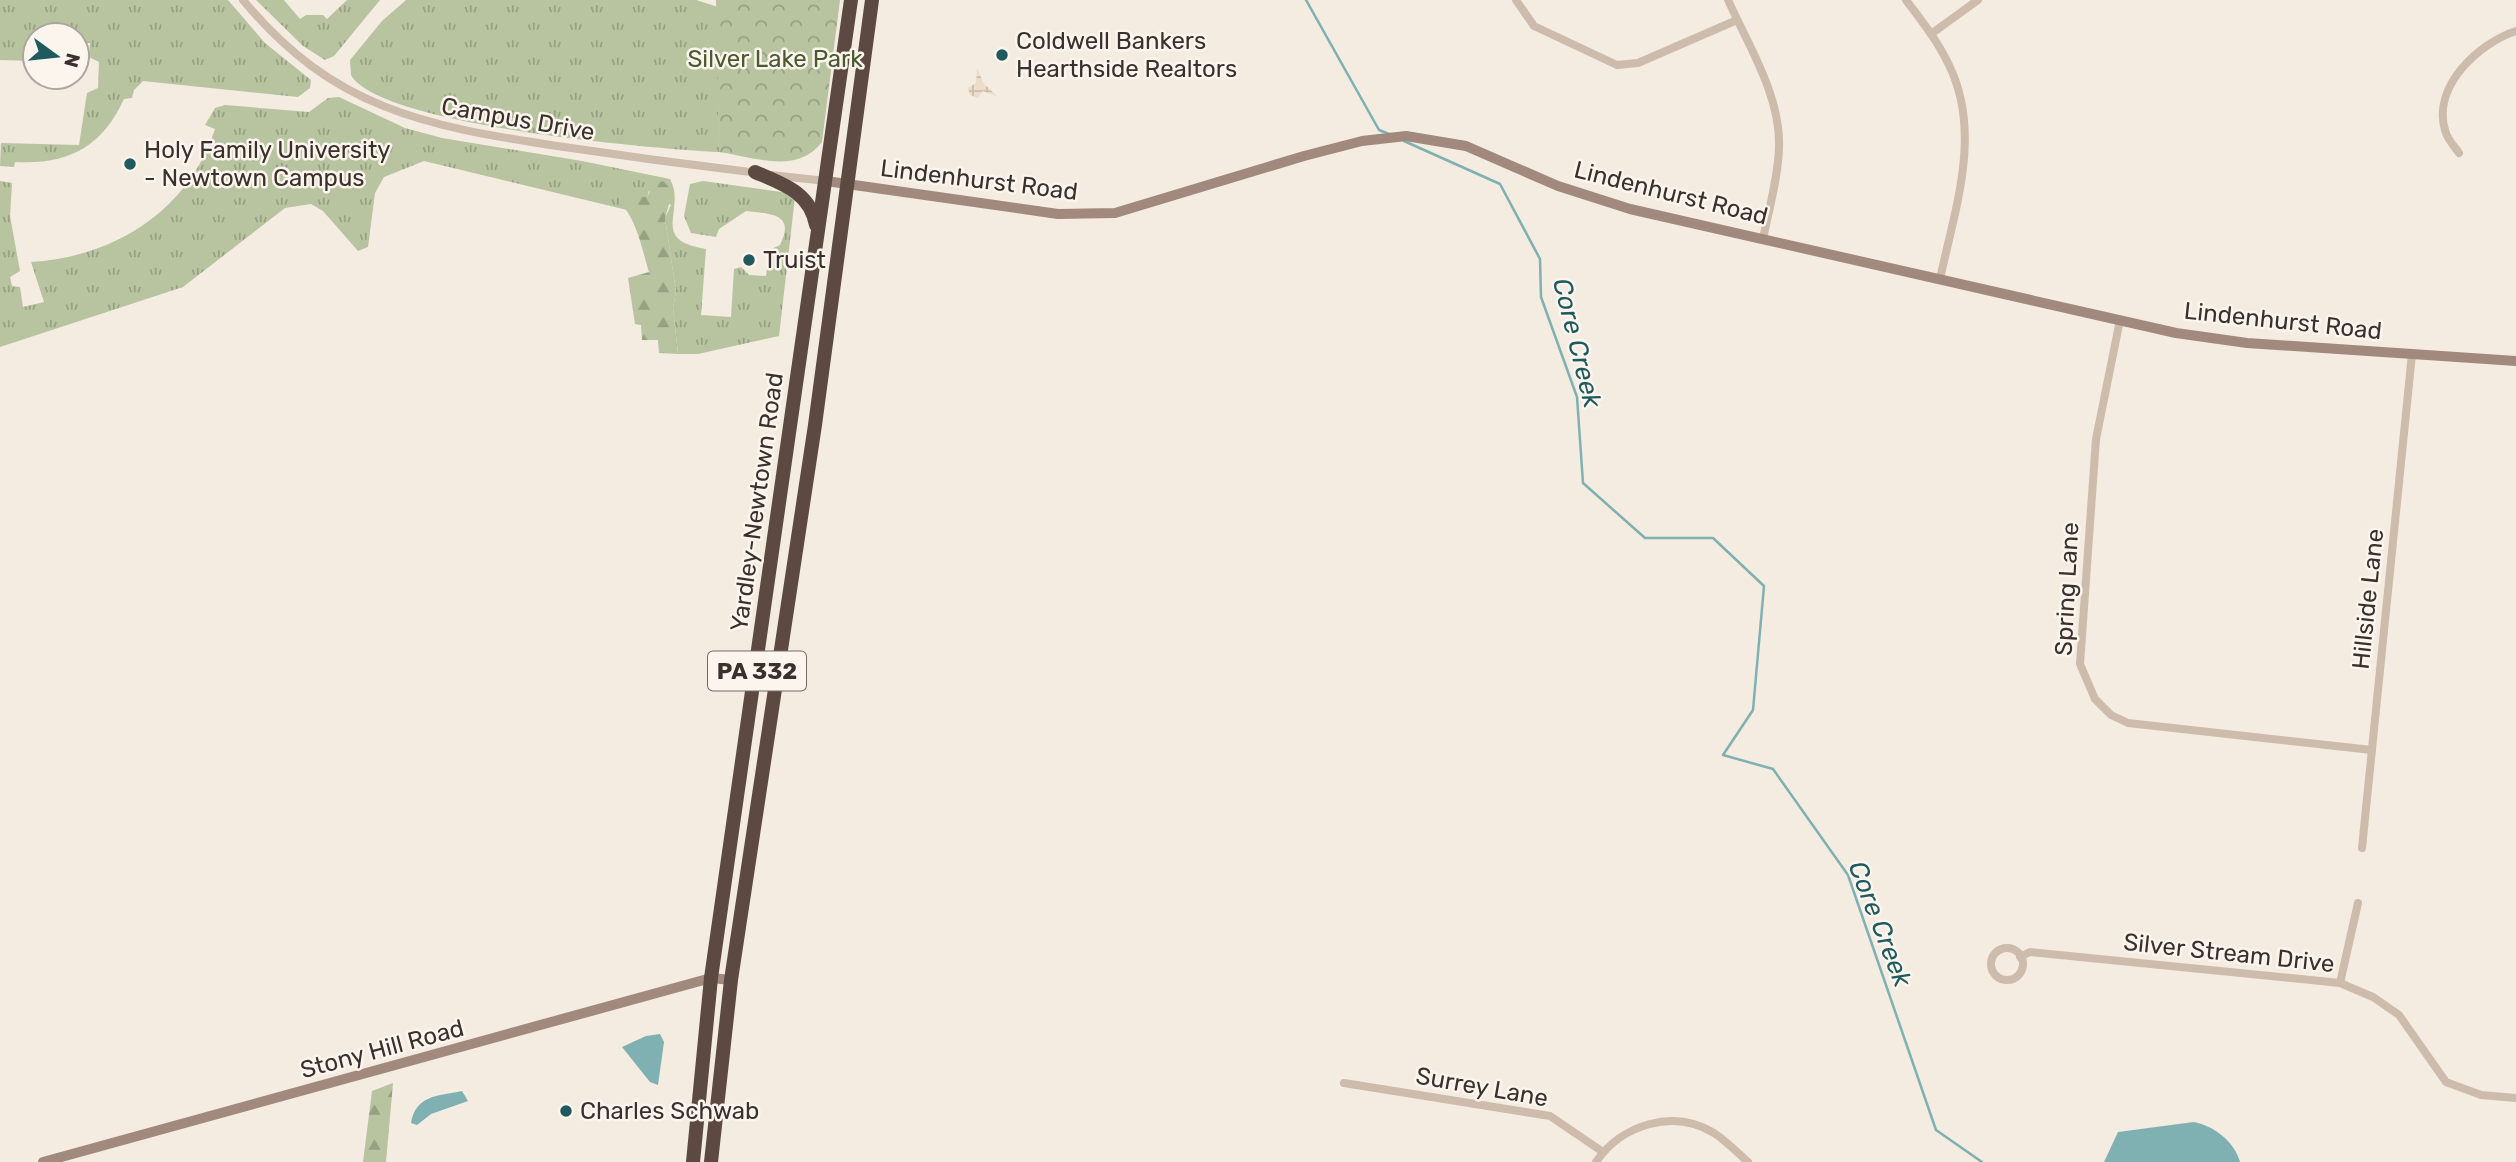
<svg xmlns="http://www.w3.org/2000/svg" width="2516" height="1162" font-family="Rubik,sans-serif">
<defs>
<pattern id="grass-tufts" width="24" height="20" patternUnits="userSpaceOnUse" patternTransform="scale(1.75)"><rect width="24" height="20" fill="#b8c4a0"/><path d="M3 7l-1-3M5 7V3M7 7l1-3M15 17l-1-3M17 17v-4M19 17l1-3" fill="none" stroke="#97a083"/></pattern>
<pattern id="forest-firs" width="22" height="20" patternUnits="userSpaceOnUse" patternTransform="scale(1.75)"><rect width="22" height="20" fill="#b8c4a0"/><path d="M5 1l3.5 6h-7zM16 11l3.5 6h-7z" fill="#97a083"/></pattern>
<pattern id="park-crowns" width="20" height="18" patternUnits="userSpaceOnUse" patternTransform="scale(1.75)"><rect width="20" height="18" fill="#b8c4a0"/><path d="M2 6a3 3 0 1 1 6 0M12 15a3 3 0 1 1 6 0" fill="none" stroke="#97a083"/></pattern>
<pattern id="plaza-grid" width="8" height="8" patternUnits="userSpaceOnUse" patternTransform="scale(1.75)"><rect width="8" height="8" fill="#ecdcc8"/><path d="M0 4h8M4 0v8" fill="none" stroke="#cbbdac"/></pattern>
</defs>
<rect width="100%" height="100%" fill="#f4ebe1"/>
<g fill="url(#grass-tufts)">
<path d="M0 0H228L265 43 311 80 310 88 298 97 143 81 134 90 132 98 124 99C102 147 68 165 15 162L14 167 0 166 1 143 79 145 87 93 98 88 99 62 89 57 90 43 77 42V35H35V61L0 60Z"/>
<polygon points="256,0 284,0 300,19 306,15 323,15 327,19 347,0 380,0 334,56 325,60 303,46"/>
<path d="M406 0H696L718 7 719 152C657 149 380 126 351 75L350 60 382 21Z"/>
<path d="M339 97 405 128 442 138 582 161 670 179C687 210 648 240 706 249L701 315 731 317 734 269 741 267 749 275 766 276 769 250 780 245C796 213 770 214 746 211L719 229 716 237 691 233 684 216 690 184 703 181 788 193 795 197 779 336 698 354H678L673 308 676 291 665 218 671 205 649 191 647 198 627 210 424 161 384 177 375 193 368 247 358 251 323 211 311 204 285 208 183 287 0 347V181L12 183 10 216 20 271 10 277 12 286 20 287 23 307 44 302 31 262C115 257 189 210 215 129L205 125 215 108 225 105 309 112 328 98Z"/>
</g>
<g fill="url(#forest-firs)">
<path d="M663 181 673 191 665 218 676 291 673 308 678 354 659 353 658 340H642L641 325 635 324 628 278 649 272C642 250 637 219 620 203L621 197H647L654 184Z"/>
<polygon points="393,1083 386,1162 363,1162 372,1091"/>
</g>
<path fill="url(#park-crowns)" d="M716 0H840L822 142C797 175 754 157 719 152Z"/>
<polygon fill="url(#plaza-grid)" points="977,68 984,84 998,97 983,91 978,98 970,95 968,88 976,83"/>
<g fill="#7fb0b2">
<polygon points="660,1034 664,1042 658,1085 650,1082 622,1047 646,1036"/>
<path d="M462 1091 468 1101 431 1114 417 1125 411 1123C416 1095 437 1096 462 1091Z"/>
<path d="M2194 1122C2214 1126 2234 1141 2240 1162H2104L2118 1132Z"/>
</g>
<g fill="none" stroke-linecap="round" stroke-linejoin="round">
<g stroke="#7fb0b2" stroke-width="2.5">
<polyline points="1306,0 1379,130 1389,134"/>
<polyline points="1404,141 1500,184 1540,259 1541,297 1577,397 1583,483 1645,538 1713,538 1764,586 1753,710 1723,755 1773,769 1848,875 1936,1130 1982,1162"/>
</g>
<g stroke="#cdbbac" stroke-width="8">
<path d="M243 0C333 109 425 126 557 146 624 156 691 165 758 173"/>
<polyline points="1516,0 1534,26 1617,65 1638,63 1737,20"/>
<path d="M1728 0C1748 45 1781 96 1779 148 1778 178 1769 209 1763 239"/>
<path d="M1906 0C1921 20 1937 40 1948 63 1983 132 1955 208 1940 279"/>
<polyline points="1931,34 1978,0"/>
<path d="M2459 153C2454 146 2447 139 2445 130 2432 86 2479 43 2516 31"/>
<polyline points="771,175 826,181"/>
<polyline points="2120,320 2096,439 2080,664 2095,699 2111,715 2128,723 2372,750"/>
<polyline points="2362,848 2412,354"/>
<circle cx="2007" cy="964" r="16"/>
<polyline points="2020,957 2030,952 2340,983 2373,997 2399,1015 2446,1082 2481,1095 2516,1098"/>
<polyline points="2340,983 2358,903"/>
<polyline points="1344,1083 1550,1116 1603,1152"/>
<path d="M1596 1162C1621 1125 1673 1108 1714 1133 1726 1141 1737 1152 1748 1162"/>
</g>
<g stroke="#a18a7d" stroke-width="10">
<polyline points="826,181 1058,214 1115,213 1304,156 1362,141 1406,136 1466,146 1558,186 1630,209 2176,333 2247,343 2516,361"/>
<polyline points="43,1162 711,978 731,980"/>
</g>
<g stroke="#5c4a42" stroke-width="14">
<path d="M755 172C783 184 810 192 816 225"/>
<polyline points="693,1162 711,978 851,0"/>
<polyline points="711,1162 731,980 815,425 872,0"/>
</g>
</g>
<g fill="#1f5a5e" stroke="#fbf5ee" stroke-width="2.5">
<circle cx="1002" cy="55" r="7"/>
<circle cx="130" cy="164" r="7"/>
<circle cx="749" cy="260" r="7"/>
<circle cx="566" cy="1111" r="7"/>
</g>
<g text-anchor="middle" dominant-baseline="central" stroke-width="5" stroke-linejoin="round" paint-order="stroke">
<rect fill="#fbf5ee" stroke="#756b66" stroke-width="2" x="708" y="651.5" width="98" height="39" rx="5"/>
<g font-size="23" font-weight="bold" fill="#3b302b">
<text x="757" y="671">PA 332</text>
</g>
<g font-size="24" fill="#3b302b" stroke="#fbf5ee" text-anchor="start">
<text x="1016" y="41">Coldwell Bankers<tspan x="1016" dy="28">Hearthside Realtors</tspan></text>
<text x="144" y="150">Holy Family University<tspan x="144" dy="28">- Newtown Campus</tspan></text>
<text x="763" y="260">Truist</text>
<text x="580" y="1111">Charles Schwab</text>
</g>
<g font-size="24" fill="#4a5a2e" stroke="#fbf5ee">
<text x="775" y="59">Silver Lake Park</text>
</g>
<g font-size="24" fill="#3b302b" stroke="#fbf5ee">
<text transform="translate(518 119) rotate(10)">Campus Drive</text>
<text transform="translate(979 180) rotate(7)">Lindenhurst Road</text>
<text transform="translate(1671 193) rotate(14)">Lindenhurst Road</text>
<text transform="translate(2283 321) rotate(6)">Lindenhurst Road</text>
<text transform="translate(757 502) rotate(-82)">Yardley-Newtown Road</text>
<text transform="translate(2067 589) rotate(-87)">Spring Lane</text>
<text transform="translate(2368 599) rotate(-84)">Hillside Lane</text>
<text transform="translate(2229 953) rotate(6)">Silver Stream Drive</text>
<text transform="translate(382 1049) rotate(-15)">Stony Hill Road</text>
<text transform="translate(1482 1087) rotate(10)">Surrey Lane</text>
</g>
<g font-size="26" font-style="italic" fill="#1f5a5e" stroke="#fbf5ee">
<text transform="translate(1577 343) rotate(76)">Core Creek</text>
<text transform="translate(1880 924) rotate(69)">Core Creek</text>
</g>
</g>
<g transform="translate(56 56) rotate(105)"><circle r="33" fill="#fbf5ee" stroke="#aea6a0" stroke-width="2"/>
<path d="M0-5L12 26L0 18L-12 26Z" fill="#1f5a5e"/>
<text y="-10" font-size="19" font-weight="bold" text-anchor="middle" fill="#3b302b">N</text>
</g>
</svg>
